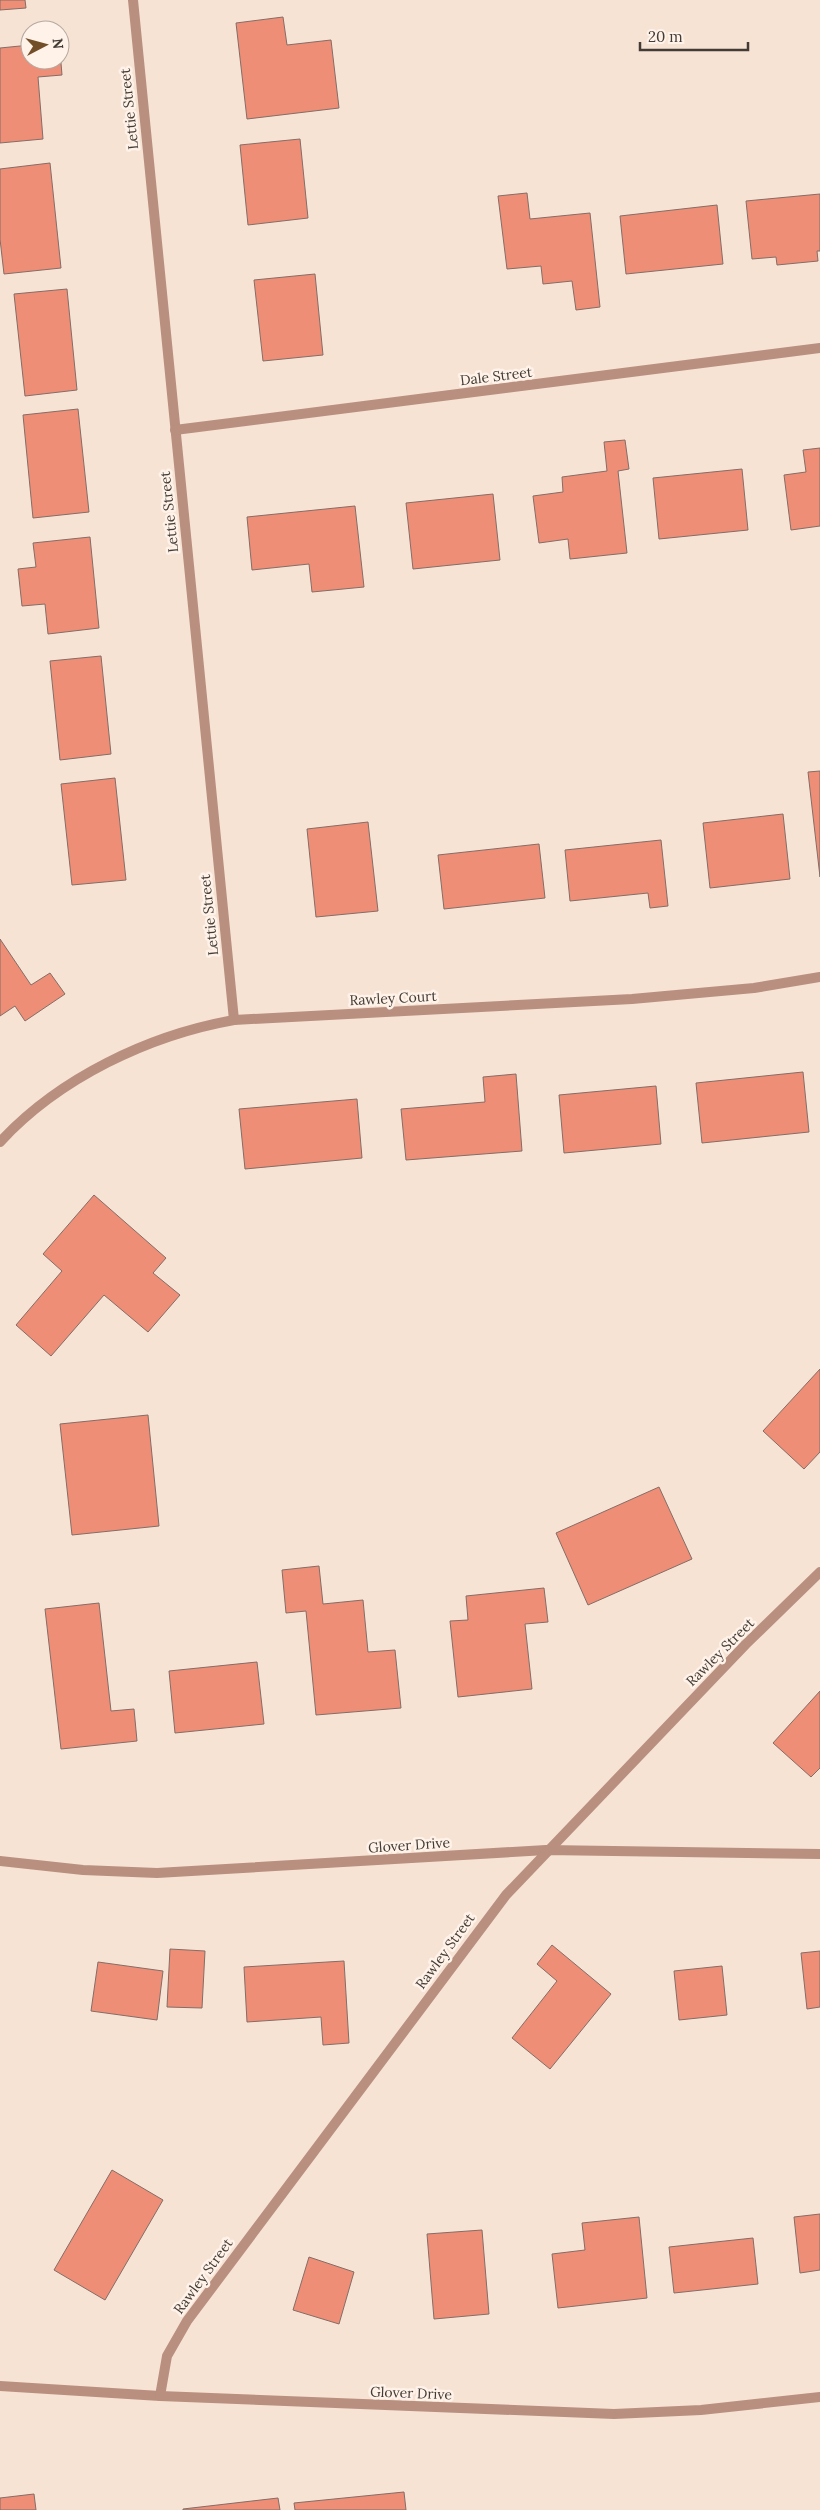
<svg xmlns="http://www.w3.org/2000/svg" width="820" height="2510" font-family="Lora,serif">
<rect width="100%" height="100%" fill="#f7e3d4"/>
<g fill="#ef8e76" stroke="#836d67">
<polygon points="0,0 25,0 26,8 0,10"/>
<polygon points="283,17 287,45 331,40 339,108 247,119 236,23"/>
<polygon points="30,45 30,60 60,60 60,51 62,75 38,77 43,139 0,143 0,48"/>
<polygon points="300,139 308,218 248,225 240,145"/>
<polygon points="50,163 61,268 4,274 0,239 0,169"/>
<polygon points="527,193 530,219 590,213 600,307 576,310 572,281 543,284 541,266 507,269 498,196"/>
<polygon points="820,194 820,251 817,251 818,261 777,265 776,257 752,259 746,201"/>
<polygon points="717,205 723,264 626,274 620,216"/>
<polygon points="315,274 323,355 263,361 254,280"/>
<polygon points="67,289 77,390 25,396 14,294"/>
<polygon points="78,409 89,512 33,518 23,415"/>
<polygon points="625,440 629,469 618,471 627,553 570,559 568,539 539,543 533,496 563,492 562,477 607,471 604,442"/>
<polygon points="820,448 820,526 791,530 784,475 806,472 803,450"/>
<polygon points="742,469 748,530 659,539 653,478"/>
<polygon points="493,494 500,560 413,569 406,503"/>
<polygon points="355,506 364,587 312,592 309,564 252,570 247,517"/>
<polygon points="90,537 99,628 48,634 45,604 22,606 18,569 36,567 33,543"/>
<polygon points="101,656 111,754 60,760 50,661"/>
<polygon points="820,771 820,877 808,772"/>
<polygon points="115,778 126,880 72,885 61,784"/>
<polygon points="783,814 790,879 710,888 703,823"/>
<polygon points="368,822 378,911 316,917 307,829"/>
<polygon points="661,840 668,906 650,908 648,893 570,901 565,850"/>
<polygon points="539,844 545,898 444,909 438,855"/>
<polygon points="0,939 31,985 50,973 65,994 25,1021 15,1006 0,1016"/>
<polygon points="803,1072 809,1132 702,1143 696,1083"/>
<polygon points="516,1074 522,1151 406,1160 401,1109 485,1102 483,1077"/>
<polygon points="656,1086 661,1144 564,1153 559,1095"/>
<polygon points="357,1099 362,1158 245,1169 239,1109"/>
<polygon points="94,1195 166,1258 153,1273 180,1295 148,1332 104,1295 51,1356 16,1325 62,1271 43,1254"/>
<polygon points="820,1369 820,1452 804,1469 763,1431"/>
<polygon points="148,1415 159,1526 72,1535 60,1424"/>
<polygon points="659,1487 692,1559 588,1605 556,1533"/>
<polygon points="319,1566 323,1604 363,1600 368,1652 395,1650 401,1708 316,1715 306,1611 286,1613 282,1570"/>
<polygon points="544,1588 548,1622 525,1624 532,1689 458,1697 450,1621 468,1620 466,1596"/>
<polygon points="99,1603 111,1711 134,1709 137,1741 61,1749 45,1609"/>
<polygon points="257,1662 264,1724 175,1733 169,1671"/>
<polygon points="820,1691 820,1768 811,1777 773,1743"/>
<polygon points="552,1945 611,1994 550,2069 512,2038 557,1981 537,1964"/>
<polygon points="170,1949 205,1951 202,2008 167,2007"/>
<polygon points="820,1951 820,2007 807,2009 801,1953"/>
<polygon points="344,1961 349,2043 323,2045 321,2017 247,2022 244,1967"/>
<polygon points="98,1962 163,1971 157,2020 91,2011"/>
<polygon points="722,1966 727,2015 679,2020 674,1971"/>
<polygon points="112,2170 163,2200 105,2300 54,2270"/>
<polygon points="820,2214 820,2270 800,2273 794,2217"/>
<polygon points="639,2217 647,2298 558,2308 552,2254 585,2250 582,2223"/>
<polygon points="482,2230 489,2314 434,2319 427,2234"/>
<polygon points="753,2238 758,2284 674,2293 669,2247"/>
<polygon points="309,2257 354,2272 339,2324 293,2310"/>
<polygon points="404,2492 406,2510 295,2510 294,2503"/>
<polygon points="34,2494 36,2510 0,2510 0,2498"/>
<polygon points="278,2498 280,2510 183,2510 183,2509"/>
</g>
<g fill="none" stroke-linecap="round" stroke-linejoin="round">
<g stroke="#b98f80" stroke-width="10">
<polyline points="133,0 234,1020"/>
<polyline points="175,430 820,348"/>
<path d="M0 1142C59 1078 149 1035 234 1020L632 999 754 988 820 977"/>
<polyline points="0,1861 83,1870 157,1873 546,1850 820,1854"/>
<polyline points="0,2386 160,2396 614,2414 701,2410 820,2397"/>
<polyline points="160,2396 167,2356 187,2321 506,1895 746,1644 820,1572"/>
</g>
</g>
<g text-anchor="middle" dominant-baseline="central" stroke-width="5" stroke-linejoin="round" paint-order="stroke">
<g font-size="14" fill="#433b35" stroke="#fef2e9">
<text transform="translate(129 109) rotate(-96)">Lettie Street</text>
<text transform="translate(496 376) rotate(-7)">Dale Street</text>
<text transform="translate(169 512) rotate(-96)">Lettie Street</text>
<text transform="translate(209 915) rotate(-96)">Lettie Street</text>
<text transform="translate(393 998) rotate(-3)">Rawley Court</text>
<text transform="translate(720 1652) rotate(-45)">Rawley Street</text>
<text transform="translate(409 1845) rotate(-4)">Glover Drive</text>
<text transform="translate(445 1951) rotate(-54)">Rawley Street</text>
<text transform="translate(203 2276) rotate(-54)">Rawley Street</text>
<text transform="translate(411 2393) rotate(2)">Glover Drive</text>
</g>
</g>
<g transform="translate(45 45) rotate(84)"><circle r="24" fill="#fef2e9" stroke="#b3a9a1"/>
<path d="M0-4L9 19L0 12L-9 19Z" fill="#724e28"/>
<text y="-8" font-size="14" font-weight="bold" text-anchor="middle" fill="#433b35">N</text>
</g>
<path d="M640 42v8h108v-8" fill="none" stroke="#433b35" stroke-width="2.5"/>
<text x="648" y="42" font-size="15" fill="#433b35" stroke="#fef2e9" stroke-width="4" paint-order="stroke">20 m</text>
</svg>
